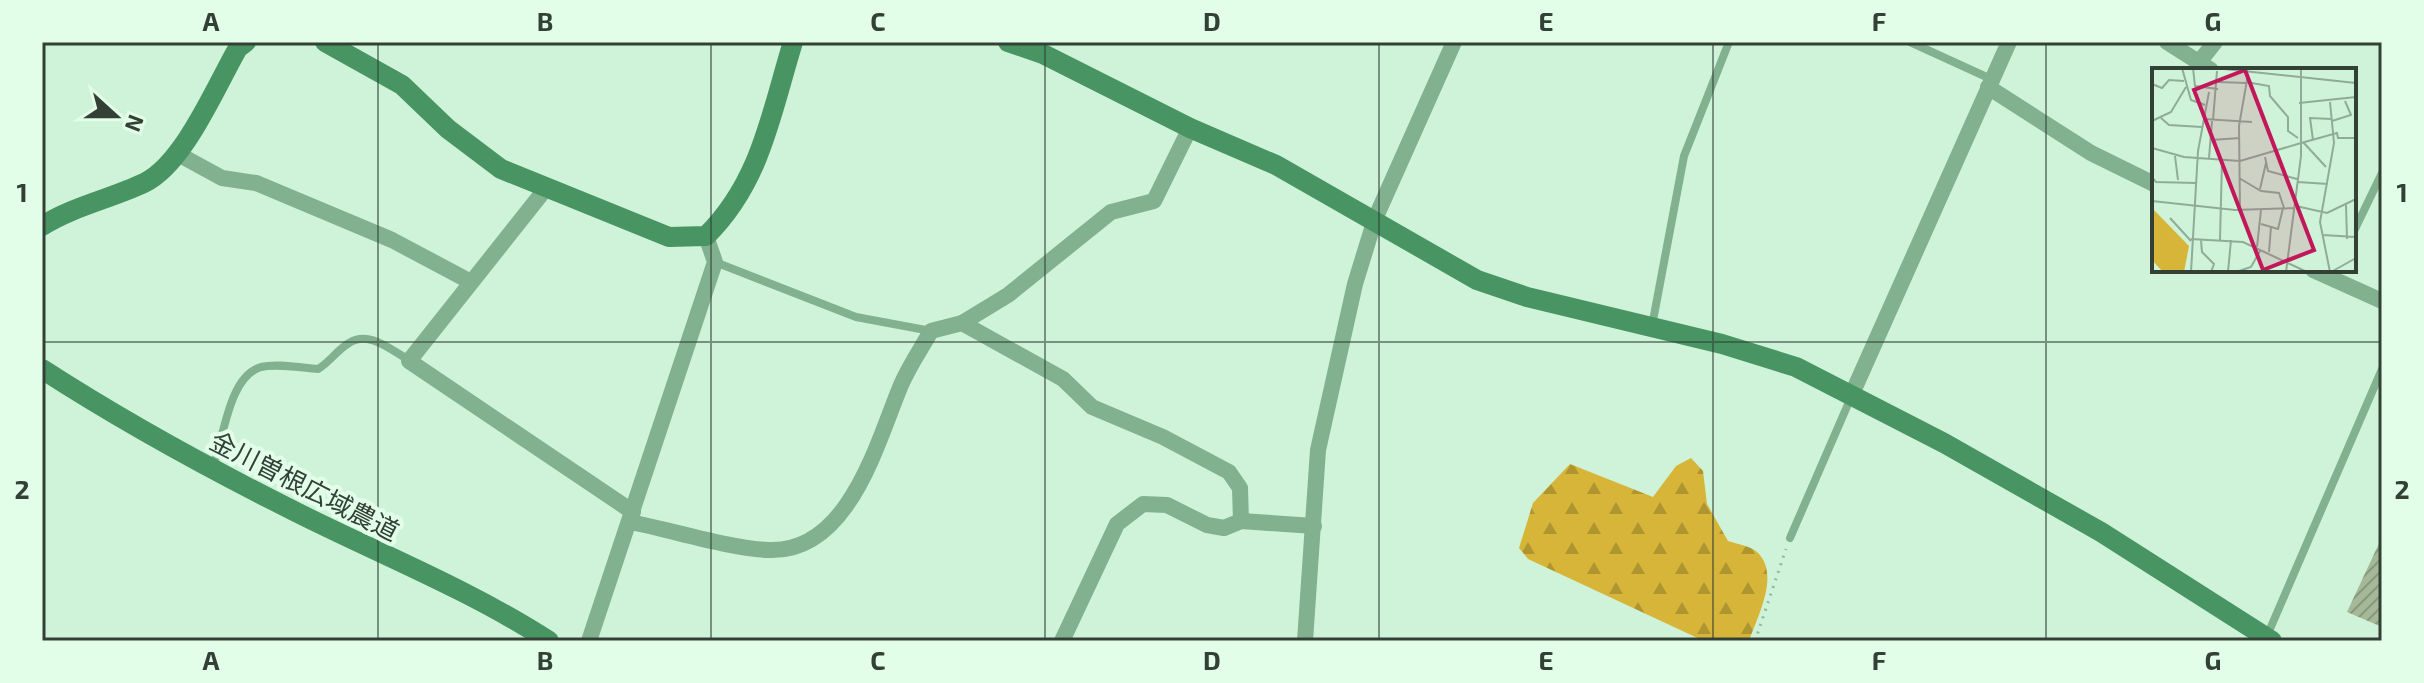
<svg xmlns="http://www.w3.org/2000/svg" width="2424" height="683" font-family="'Exo 2','Noto Sans JP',sans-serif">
<defs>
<pattern id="forest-firs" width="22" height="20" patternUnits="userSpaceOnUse" patternTransform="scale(2)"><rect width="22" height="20" fill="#d7b538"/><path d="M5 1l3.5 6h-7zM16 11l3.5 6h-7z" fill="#af9530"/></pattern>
<pattern id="building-hatch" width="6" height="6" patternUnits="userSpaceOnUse" patternTransform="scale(2)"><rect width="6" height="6" fill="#a5b998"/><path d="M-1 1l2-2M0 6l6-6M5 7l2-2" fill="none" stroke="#87987d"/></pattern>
</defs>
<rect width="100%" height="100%" fill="#cff3d8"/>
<path fill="url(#forest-firs)" d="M1691 458 1703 471 1707 504 1728 541C1737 544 1751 546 1757 552 1781 574 1757 617 1749 641H1704L1528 559 1519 548 1533 503 1570 464 1653 497 1676 466Z"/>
<polygon fill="url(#building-hatch)" points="2382,537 2382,627 2347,612"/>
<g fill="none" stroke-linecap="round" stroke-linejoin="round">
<polyline stroke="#99b5a0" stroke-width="3" stroke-dasharray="2 6" stroke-linecap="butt" points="1755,641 1786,549"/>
<g stroke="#81b18f" stroke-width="8">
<polyline points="1910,42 1991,79"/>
<polyline points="2354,231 2382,173"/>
<polyline points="715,262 856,317 931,331"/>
<polyline points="1652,326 1684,156 1729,42"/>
<path d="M213 466C224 439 228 377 261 367 277 363 302 368 318 369 330 362 337 350 349 343 369 330 391 350 409 360"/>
<polyline points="1790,538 1852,395"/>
<polyline points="2267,636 2382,369"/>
</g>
<g stroke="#81b18f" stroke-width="16">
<polyline points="2167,42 2211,70"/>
<polyline points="2200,61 2215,42"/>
<polyline points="1988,87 2091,153 2154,184"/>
<polyline points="178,154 222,178 256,183 392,240 471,282"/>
<polyline points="547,187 409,361 633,512"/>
<polyline points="2313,270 2382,301"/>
<polyline points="962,323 1063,379 1092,407 1163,437 1229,472 1240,488 1241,521"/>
<polyline points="1852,394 2009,42"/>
<path d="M630 522C672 530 727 548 768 550 849 554 877 442 901 385 909 366 921 349 931 331L962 323 1008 295 1111 212 1154 201 1190 128"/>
<polyline points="589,641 715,262 706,236"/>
<polyline points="1062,641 1117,524 1143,504 1167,505 1207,525 1224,528 1241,521 1314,526"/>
<polyline points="1305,641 1318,450 1355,284 1375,219 1454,42"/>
</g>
<g stroke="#489563" stroke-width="20">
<path d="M325 42 402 85 448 129 501 169 669 237 706 236C761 182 771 113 793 42"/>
<polyline points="1008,42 1043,54 1190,128 1276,165 1477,280 1527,297 1722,344 1796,367 1944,443 2101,532 2272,641"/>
<path d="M42 226C74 206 110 199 144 183 184 164 216 86 238 48L246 42"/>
<path d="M42 369C124 422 210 469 298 513 382 555 470 590 549 641"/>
</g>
</g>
<path fill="none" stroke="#324036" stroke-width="2" stroke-opacity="0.55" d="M378 42V641M711 42V641M1045 42V641M1379 42V641M1713 42V641M2046 42V641M42 342H2382"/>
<g text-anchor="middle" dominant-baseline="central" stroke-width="8" stroke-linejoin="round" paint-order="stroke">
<g font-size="26" fill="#324036" stroke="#e2fee9">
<text transform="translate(305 485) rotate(27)">金川曽根広域農道</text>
</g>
</g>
<g transform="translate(2152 68)">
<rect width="204" height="204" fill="#cff3d8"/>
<path d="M0 140 37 178 32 204H11L0 192Z" fill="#d7b538"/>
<path fill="none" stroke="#90ab97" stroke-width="2" d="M30 0 39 32 53 37M41 0 43 18 66 21M63 0 204 15M66 14 94 15M94 14 117 18 118 28 136 49V63L146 70M0 16 10 20 17 12 32 13M147 35 204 29M9 50 17 57 50 59M52 51 100 54M61 52 65 3M0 53 19 44 34 19M180 53 199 47 193 33M59 72 88 70M161 72 158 50 180 51M151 74 174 99M149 75 185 65 186 70H204M0 80 32 89 88 93 149 75M23 88 26 112M113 89 116 103 145 111M57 90 60 53M0 109 4 114 44 115M87 110 109 123 127 125 132 140M146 114 176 116M108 121 114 95M0 133 83 142 143 140M194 137 195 171M144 138 175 145 204 131M88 142 87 58 96 6M18 150 39 173M109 156 126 161 131 140M171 167 204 169M39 171 91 174 155 204M49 172 50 184 62 196 59 204M68 172 70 93M105 179 109 142M117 184 119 159M39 204 46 83 57 24M76 204 79 172M84 204 99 199 108 183M134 204 149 88V0M178 204 168 154 182 75 178 34M179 204 204 190"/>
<path fill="#c2185b" fill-opacity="0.15" stroke="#c2185b" stroke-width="4" d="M93 2 162 182 111 202 42 22Z"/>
<rect width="204" height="204" fill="none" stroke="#324036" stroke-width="4"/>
</g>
<rect width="2424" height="683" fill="none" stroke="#e2fee9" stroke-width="88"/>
<g transform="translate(116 116) rotate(111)" stroke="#e2fee9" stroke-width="6" paint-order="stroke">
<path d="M0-6L14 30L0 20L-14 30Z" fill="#324036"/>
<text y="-12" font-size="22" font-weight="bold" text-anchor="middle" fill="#324036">N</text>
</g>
<rect x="44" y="44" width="2336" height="595" fill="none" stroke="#324036" stroke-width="3"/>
<g font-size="26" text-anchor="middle" font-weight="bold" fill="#324036">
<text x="211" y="31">A</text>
<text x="545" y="31">B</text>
<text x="878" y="31">C</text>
<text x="1212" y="31">D</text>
<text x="1546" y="31">E</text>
<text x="1879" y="31">F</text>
<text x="2213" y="31">G</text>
<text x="22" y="202">1</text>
<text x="2402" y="202">1</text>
<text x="22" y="499">2</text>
<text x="2402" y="499">2</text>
<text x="211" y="670">A</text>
<text x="545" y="670">B</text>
<text x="878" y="670">C</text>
<text x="1212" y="670">D</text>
<text x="1546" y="670">E</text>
<text x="1879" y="670">F</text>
<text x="2213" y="670">G</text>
</g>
</svg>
